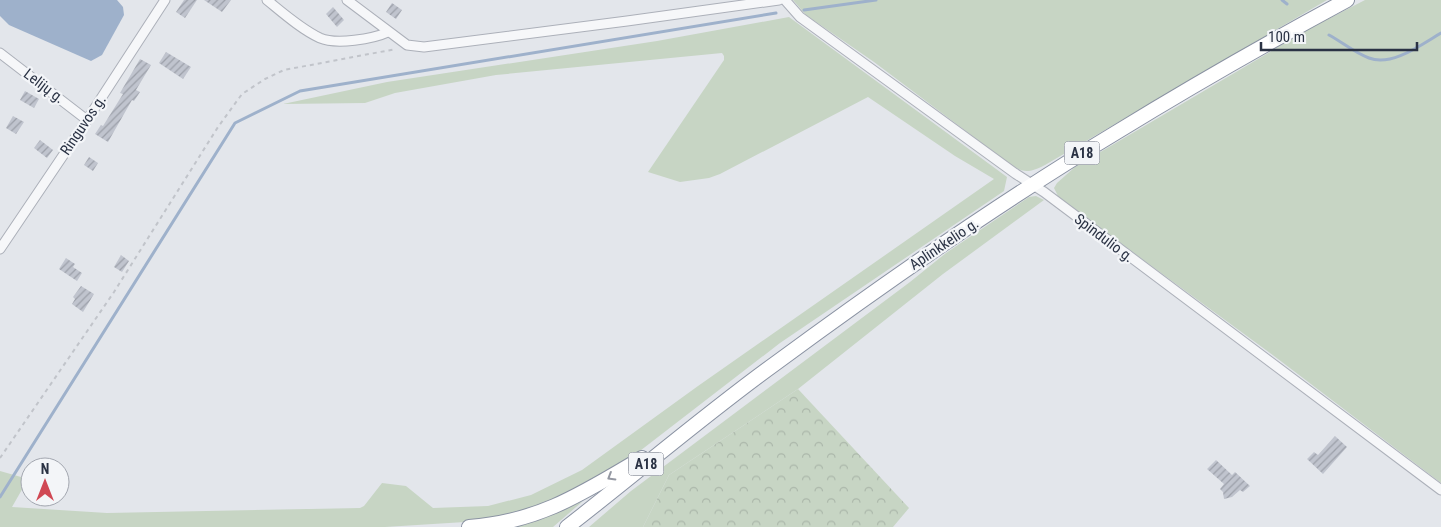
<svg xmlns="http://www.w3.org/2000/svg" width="1441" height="527" font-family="'Roboto Condensed',sans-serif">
<defs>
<pattern id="forest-crowns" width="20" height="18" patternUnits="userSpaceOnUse" patternTransform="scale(1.25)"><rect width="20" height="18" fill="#c7d5c4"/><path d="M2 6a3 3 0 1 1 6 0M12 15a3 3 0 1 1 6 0" fill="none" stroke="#abb7aa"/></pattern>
<pattern id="building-hatch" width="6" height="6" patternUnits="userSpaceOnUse" patternTransform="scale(1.25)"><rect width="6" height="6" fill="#c0c4ce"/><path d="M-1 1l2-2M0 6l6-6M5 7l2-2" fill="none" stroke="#9ca0a9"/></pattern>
</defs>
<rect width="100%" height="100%" fill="#e3e6eb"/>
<g fill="#c7d5c4">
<path d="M793 0H1327L1045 165C1027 174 1023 173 1007 162L874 62 806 15Z"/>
<polygon points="1365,0 1441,0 1441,483 1278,359 1059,198 1054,188 1057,183 1075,167 1307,30"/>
<polygon points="789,17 1007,177 1004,191 780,343 636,454 589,484 525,512 481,521 385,527 0,527 0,471 28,479 12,507 107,513 360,508 364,506 382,483 406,486 433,508 488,506 531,495 582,470 698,386 994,179 955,156 868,97 720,174 709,178 680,182 648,172 724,60 724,56 722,53 496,75 395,93 365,103 283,104 387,82 657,41"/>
<polygon points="1036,196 1044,200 943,274 798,389 669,475 643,527 589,527 631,491 910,282 946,253 1029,197"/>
<polygon points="583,501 553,527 513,527 542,519"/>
</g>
<polygon fill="url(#forest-crowns)" points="798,389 909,508 893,527 643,527 669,475"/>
<polygon fill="#9eb1cb" points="0,0 117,0 123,7 124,15 102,55 91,61 9,25 0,16"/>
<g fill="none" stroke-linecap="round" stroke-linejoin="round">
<g stroke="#9eb1cb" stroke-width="3">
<polyline points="1282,0 1287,4"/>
<polyline points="804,10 876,0"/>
<path d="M1329 35C1342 42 1355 53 1369 58 1392 67 1422 44 1441 33"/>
<polyline points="0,497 235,123 300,91 776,13"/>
</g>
</g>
<g fill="url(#building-hatch)">
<polygon points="184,0 197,0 185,18 176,12"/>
<polygon points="204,0 231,0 222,12"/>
<polygon points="392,3 402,10 396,19 386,12"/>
<polygon points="333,7 344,20 337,27 326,14"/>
<polygon points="166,52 191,67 183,79 159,63"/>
<polygon points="140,59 151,65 136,90 140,92 134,101 132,100 108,142 95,134 101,125 103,126 123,94 120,93"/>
<polygon points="25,91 39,99 34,108 20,100"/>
<polygon points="13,116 24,122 16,134 6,128"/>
<polygon points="40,140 53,150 47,158 34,148"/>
<polygon points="89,157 98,163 93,171 84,165"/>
<polygon points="121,255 129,261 122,272 114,267"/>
<polygon points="66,258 75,264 73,267 82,273 77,281 59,269"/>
<polygon points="81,286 94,294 83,312 72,304 75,299 73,297"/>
<polygon points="1335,436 1347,447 1323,474 1307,459 1314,452 1318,455"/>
<polygon points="1216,460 1232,475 1235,472 1250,486 1243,492 1240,490 1232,497 1224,499 1223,492 1220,489 1224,484 1207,469"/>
</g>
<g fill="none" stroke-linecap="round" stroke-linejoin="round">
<defs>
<g id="minor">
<path d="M267 0C283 13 301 29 320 38 336 45 373 39 388 32"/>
<polyline points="347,0 407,45 424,47 627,21 779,0"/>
<polyline points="785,0 800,17 1016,174 1044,192 1441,490"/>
<polyline points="0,53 87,120"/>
<polyline points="0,249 87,120 165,0"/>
</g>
<g id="trunk">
<path d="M469 527C539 522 583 493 642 458"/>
<path d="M567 527C637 473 704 415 776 363 886 282 999 203 1117 132 1192 86 1269 42 1347 0"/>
</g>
</defs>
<use href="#minor" stroke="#acb0b9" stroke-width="11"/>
<use href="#trunk" stroke="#8a92a2" stroke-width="16"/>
<polyline stroke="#c1c4ca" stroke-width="2" stroke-dasharray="4 4" stroke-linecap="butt" points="0,458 114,292 218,127 242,94 265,79 284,70 396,49"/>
<use href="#minor" stroke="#f6f7f9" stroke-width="9"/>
<use href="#trunk" stroke="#fff" stroke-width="14"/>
</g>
<defs><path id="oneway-chevron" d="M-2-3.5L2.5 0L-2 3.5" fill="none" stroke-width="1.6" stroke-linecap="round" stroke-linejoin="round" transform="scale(1.25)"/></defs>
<use stroke="#9498a2" href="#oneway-chevron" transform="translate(611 477) rotate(149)"/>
<g text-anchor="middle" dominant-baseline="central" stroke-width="4.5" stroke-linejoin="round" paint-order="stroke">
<g fill="#f3f5f8" stroke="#666c7a" stroke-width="1">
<rect x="1064.5" y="141.5" width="35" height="23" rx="4"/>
<rect x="628.5" y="452.5" width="35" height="23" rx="4"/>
</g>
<g font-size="14" font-weight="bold" fill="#2a3244">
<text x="1082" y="153">A18</text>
<text x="646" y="464">A18</text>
</g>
<g font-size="15" fill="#2a3244" stroke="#f3f5f8">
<text transform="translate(44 86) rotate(37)">Lelijų g.</text>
<text transform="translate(83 125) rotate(-56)">Ringuvos g.</text>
<text transform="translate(1104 238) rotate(37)">Spindulio g.</text>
<text transform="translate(944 244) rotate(-34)">Aplinkkelio g.</text>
</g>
</g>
<g transform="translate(45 482)"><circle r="24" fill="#f3f5f8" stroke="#a3a7b0"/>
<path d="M0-4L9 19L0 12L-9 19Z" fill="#d04854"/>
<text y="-8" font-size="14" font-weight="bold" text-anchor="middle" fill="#2a3244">N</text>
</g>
<path d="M1261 42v8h156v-8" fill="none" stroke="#2a3244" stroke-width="2.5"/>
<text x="1268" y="42" font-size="15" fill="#2a3244" stroke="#f3f5f8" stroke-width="4" paint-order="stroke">100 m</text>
</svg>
